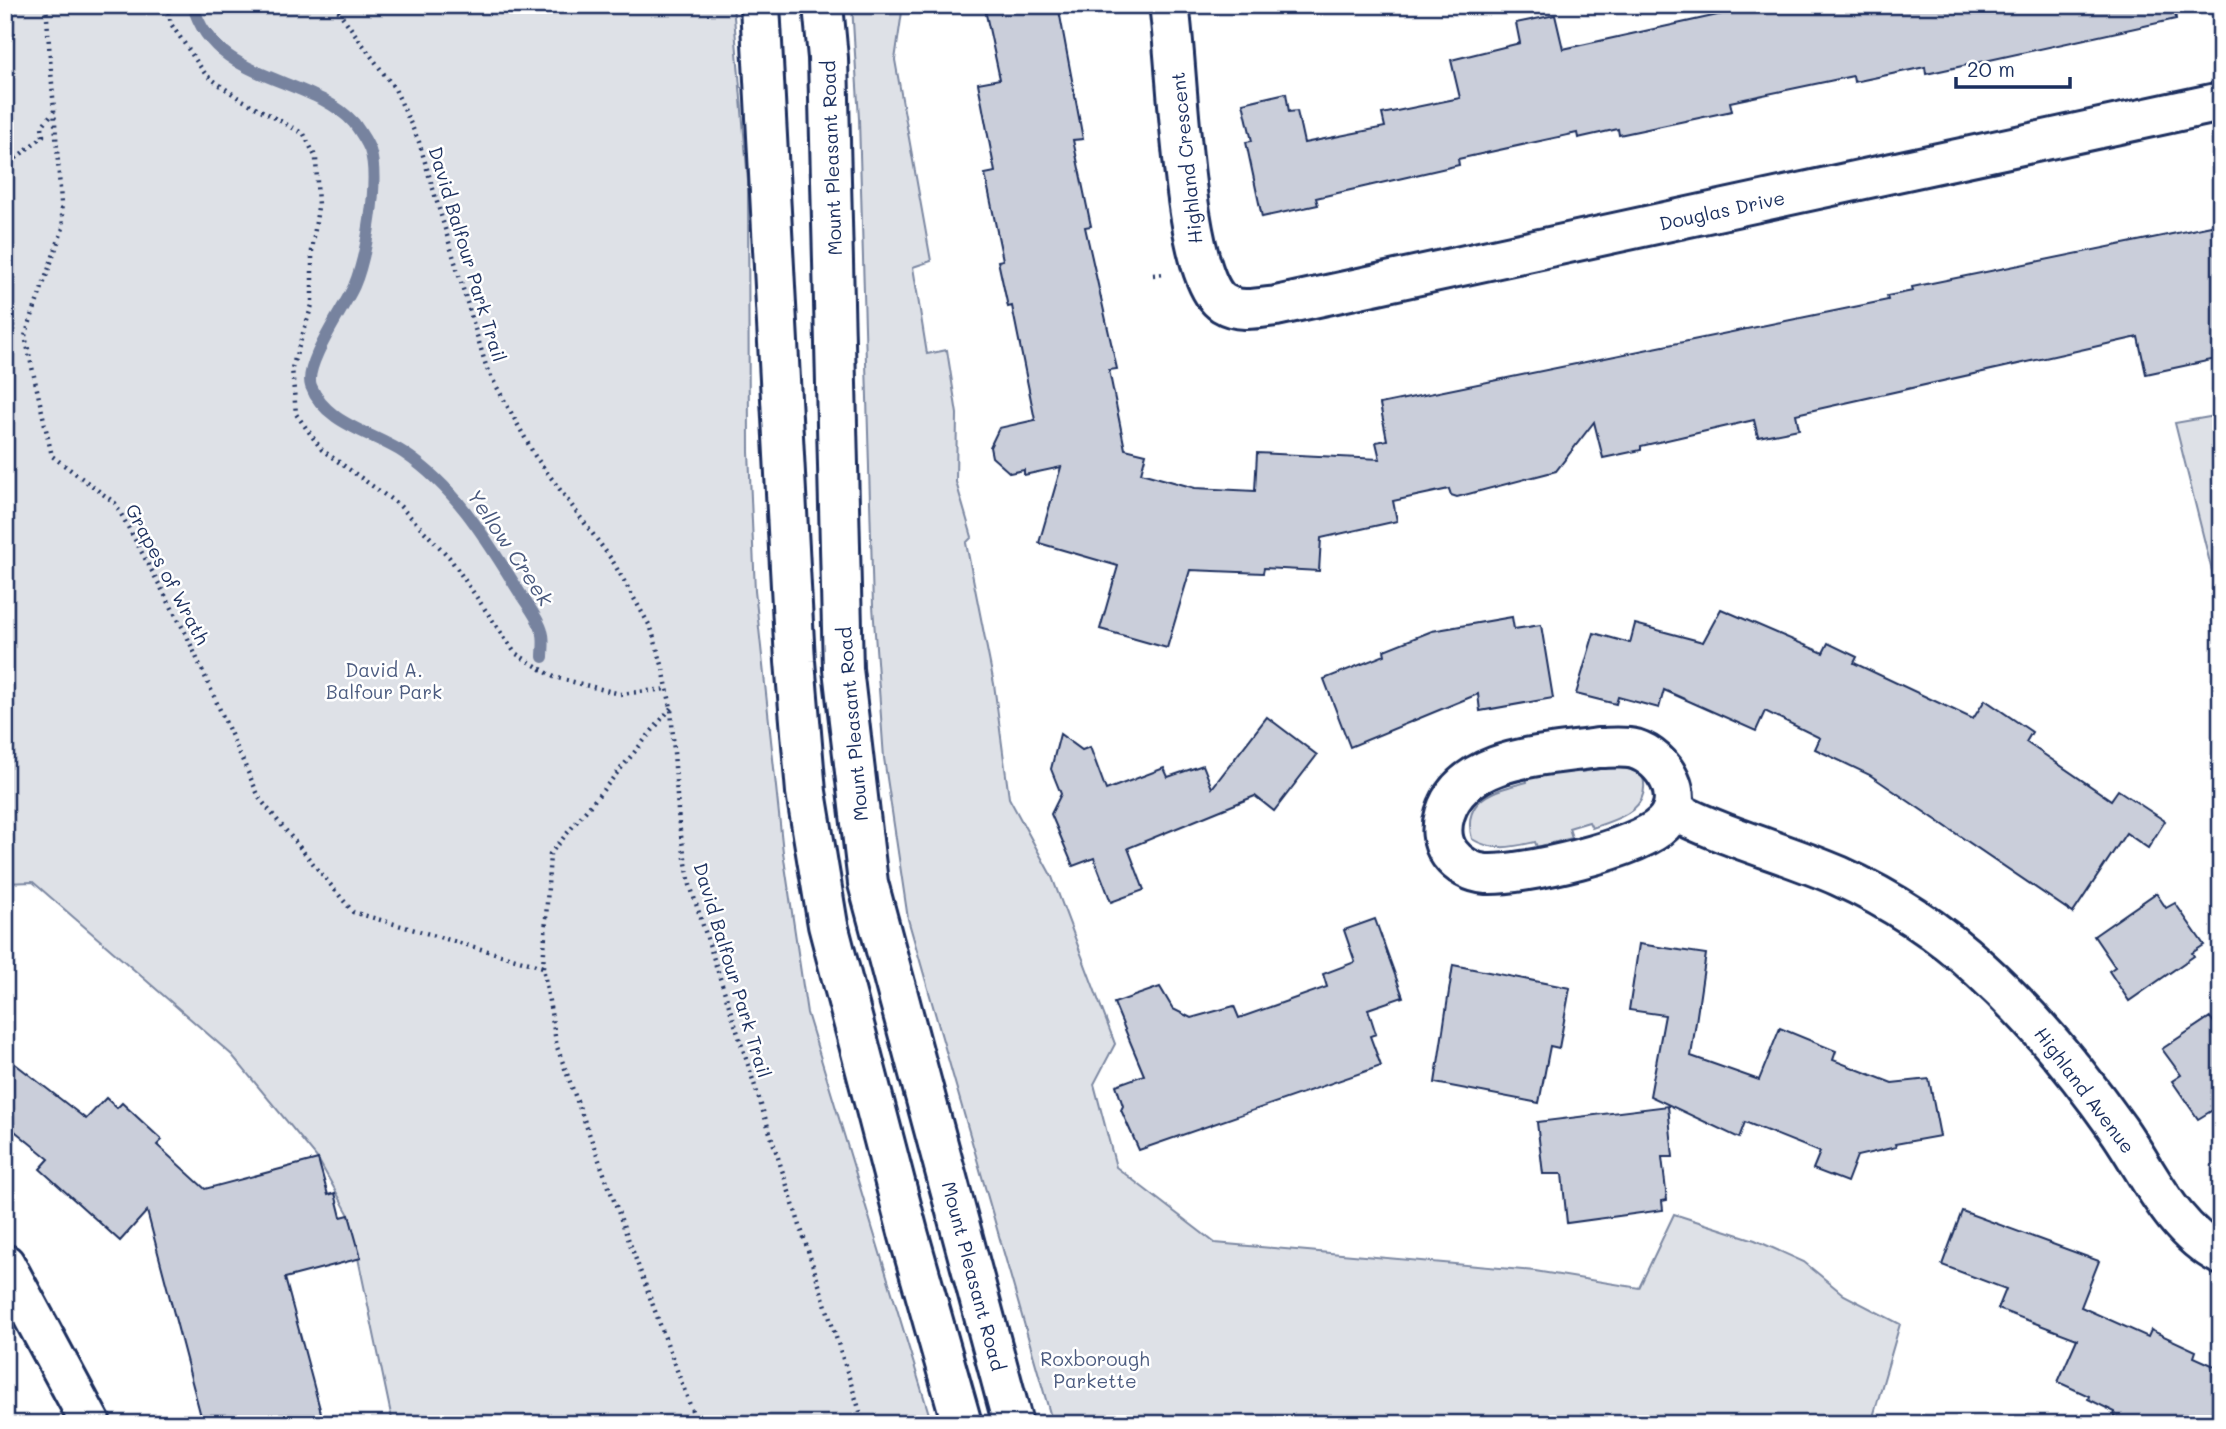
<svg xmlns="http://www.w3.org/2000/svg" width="2226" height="1429" font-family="Mali,sans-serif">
<rect width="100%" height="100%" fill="#fff"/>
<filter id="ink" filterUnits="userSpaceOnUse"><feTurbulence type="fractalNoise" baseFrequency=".0143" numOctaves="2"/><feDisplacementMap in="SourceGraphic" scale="14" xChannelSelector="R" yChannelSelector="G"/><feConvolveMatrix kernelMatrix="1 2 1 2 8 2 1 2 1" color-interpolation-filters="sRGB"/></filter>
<g filter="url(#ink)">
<g fill="#dee1e7" stroke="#7c88a2" stroke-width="2">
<polygon points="5,5 733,5 748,181 749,452 755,591 783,852 807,1013 932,1424 393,1424 349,1215 318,1159 232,1055 33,882 5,883"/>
<polygon points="852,5 903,5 895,60 931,261 913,267 927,354 947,350 957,414 956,482 972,537 966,543 994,684 1009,798 1052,877 1115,1044 1094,1084 1116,1167 1215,1243 1535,1271 1639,1288 1674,1214 1755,1240 1804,1262 1844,1295 1900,1324 1871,1424 1053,1424 908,919 884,758 873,606 859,119"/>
<polygon points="2221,415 2221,607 2175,423"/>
<path d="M1579 767 1580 772C1602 769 1625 762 1643 777 1651 811 1617 819 1592 828L1589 822 1569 828 1572 838 1537 847 1535 842C1513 847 1493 852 1472 839 1461 798 1495 790 1527 782L1526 776Z"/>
</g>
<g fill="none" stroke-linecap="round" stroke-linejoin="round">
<path stroke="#77839f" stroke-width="12" d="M193 5C213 83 311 75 354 123 359 130 367 142 370 150 380 179 366 258 354 286 345 307 303 365 311 386 325 424 374 433 404 453 456 488 485 537 518 590 525 602 538 617 542 631 545 638 543 649 543 657"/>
</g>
<g fill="#caceda" stroke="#1b2f5e" stroke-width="2">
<polygon points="984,5 1058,5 1083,139 1073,140 1091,226 1085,227 1117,369 1109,370 1125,449 1146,454 1141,473 1195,488 1255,491 1257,453 1380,459 1376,442 1387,440 1380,404 1888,300 1887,296 1913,291 1912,287 2221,224 2221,358 2146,374 2138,337 1796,414 1799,429 1758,437 1754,420 1641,446 1641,450 1603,458 1594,422 1556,471 1457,497 1451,495 1449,489 1393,501 1397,521 1321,538 1319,571 1264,568 1263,573 1190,570 1167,648 1100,629 1118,566 1039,543 1061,467 1024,475 1024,470 1010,473 992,457 990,447 999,428 1035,420 1012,306 1008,307 998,261 1003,260 985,174 995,172 978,83 1000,79"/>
<polygon points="1763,5 2174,5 2176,19 1926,74 1925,67 1854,82 1853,76 1730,102 1732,111 1619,135 1618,129 1578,138 1577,133 1458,159 1459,165 1316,198 1318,205 1262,217 1246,142 1252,141 1243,103 1286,93 1289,112 1297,111 1304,143 1385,127 1382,114 1460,98 1451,60 1520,43 1516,23 1555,15 1563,49"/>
<polygon points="1721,609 1823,653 1828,643 1857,657 1854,663 1973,719 1985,700 2032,732 2026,742 2111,800 2118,790 2165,821 2148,848 2126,833 2073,913 1870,775 1815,749 1820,738 1765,711 1756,731 1664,690 1659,708 1618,697 1616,704 1576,694 1594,633 1630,643 1635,624 1703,642"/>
<polygon points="1512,617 1514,629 1541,625 1553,698 1480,711 1478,694 1350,747 1324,679 1385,655 1384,650 1432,631"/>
<polygon points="1267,717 1317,755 1274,811 1255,796 1128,848 1144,890 1111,902 1094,858 1073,866 1051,814 1061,794 1051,769 1060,734 1082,750 1090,747 1106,790 1164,768 1168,777 1203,765 1212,788"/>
<polygon points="2156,893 2166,908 2175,903 2204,945 2192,953 2194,956 2129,1001 2109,971 2115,967 2094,936"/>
<polygon points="1375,919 1403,997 1368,1009 1376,1034 1370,1036 1381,1066 1139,1150 1121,1110 1123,1106 1116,1085 1144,1075 1114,1003 1160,987 1173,1009 1191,1018 1234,1006 1239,1018 1327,987 1323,974 1355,962 1344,930"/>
<polygon points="1639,944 1706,954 1691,1056 1759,1080 1780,1028 1836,1051 1833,1060 1892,1083 1929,1079 1940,1136 1895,1144 1896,1147 1857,1156 1847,1182 1813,1169 1820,1152 1745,1122 1739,1138 1650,1096 1665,1015 1629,1010"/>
<polygon points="1453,965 1570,988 1559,1048 1550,1046 1539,1103 1435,1083"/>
<polygon points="2210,1017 2221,1033 2221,1105 2198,1119 2172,1081 2181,1075 2162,1049"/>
<polygon points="5,1056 86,1119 106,1098 117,1108 122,1103 162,1140 157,1145 205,1189 318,1159 328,1195 335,1193 341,1217 349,1215 361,1258 285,1278 324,1424 203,1424 147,1211 120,1241 40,1169 49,1159 5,1123"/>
<polygon points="1668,1106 1673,1157 1662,1157 1667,1200 1662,1201 1663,1210 1567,1223 1562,1174 1543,1174 1537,1122"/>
<polygon points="1962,1211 2099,1261 2081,1307 2148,1337 2151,1330 2196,1351 2194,1357 2221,1369 2221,1401 2210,1424 2131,1424 2114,1416 2115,1412 2088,1399 2089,1396 2058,1382 2077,1339 1998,1309 2006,1289 1942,1265"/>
</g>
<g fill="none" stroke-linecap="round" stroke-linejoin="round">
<defs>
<g id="street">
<path d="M1169 5C1178 60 1181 277 1223 303 1239 313 1259 308 1276 306L2221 102"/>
<path d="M1598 748C1609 748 1624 746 1635 749 1664 758 1689 798 1663 824 1639 849 1521 876 1486 874 1472 873 1458 865 1450 854 1441 842 1441 827 1445 814 1463 755 1548 756 1598 748Z"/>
<path d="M1672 810C1726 838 1784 852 1839 876 1890 899 1939 931 1980 969 2033 1017 2077 1071 2118 1129 2149 1173 2171 1229 2221 1255"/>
<polyline points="5,1264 91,1424"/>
</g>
<g id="secondary">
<polyline points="760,5 795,661 806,792 828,925 909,1236 962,1424"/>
<polyline points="823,5 828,58 843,669 868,883 1013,1424"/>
</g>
</defs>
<use href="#street" stroke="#1b2f5e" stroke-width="44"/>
<use href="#secondary" stroke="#1b2f5e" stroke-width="44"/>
<g stroke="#1b2f5e" stroke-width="4.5" stroke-dasharray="2 5" stroke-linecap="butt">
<polyline points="46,5 63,228 25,336 52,456 115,503 186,634 260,799 353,912 543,967"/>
<polyline points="167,5 171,24 206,75 237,97 304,134 316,158 318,207 312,251 312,305 292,368 296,414 322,450 399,505 449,557 515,653 554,677 620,694 667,689"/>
<polyline points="334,5 395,89 419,142 487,369 535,456 612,560 651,628 663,668 671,708 679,825 690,885 864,1424"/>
<polyline points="5,167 43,136 42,126 54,111"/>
<polyline points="1153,275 1166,274"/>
<polyline points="671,708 550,854 543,967 557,1047 697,1424"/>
</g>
<use href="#street" stroke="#fff" stroke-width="38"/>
<use href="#secondary" stroke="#fff" stroke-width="38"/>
</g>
</g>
<g text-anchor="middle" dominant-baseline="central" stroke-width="5" stroke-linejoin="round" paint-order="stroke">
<g font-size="19" fill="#1b2f5e" stroke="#fff">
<text transform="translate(831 158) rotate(-92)">Mount Pleasant Road</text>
<text transform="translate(1186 158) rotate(-96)">Highland Crescent</text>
<text transform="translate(1722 210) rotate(-12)">Douglas Drive</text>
<text transform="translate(468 254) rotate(73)">David Balfour Park Trail</text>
<text transform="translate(168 574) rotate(62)">Grapes of Wrath</text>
<text transform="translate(852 724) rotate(-95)">Mount Pleasant Road</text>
<text transform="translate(733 970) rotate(73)">David Balfour Park Trail</text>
<text transform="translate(2085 1090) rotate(53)">Highland Avenue</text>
<text transform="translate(974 1276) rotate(75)">Mount Pleasant Road</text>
</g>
<g font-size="19" fill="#4c5c80" stroke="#fff">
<text x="384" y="669">David A.<tspan x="384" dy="22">Balfour Park</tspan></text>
<text x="1095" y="1358">Roxborough<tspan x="1095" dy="22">Parkette</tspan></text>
</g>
<g font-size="21" font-style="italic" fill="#49597e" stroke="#fff">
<text transform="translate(511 547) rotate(56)">Yellow Creek</text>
</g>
</g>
<rect width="2226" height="1429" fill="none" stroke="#fff" stroke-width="28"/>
<rect x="14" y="14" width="2198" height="1401" fill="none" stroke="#1b2f5e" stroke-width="2.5" filter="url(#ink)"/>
<path d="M1956 77v10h114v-10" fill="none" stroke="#1b2f5e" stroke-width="3.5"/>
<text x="1967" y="77" font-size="21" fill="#1b2f5e" stroke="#ffffff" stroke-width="5" paint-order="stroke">20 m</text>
</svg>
